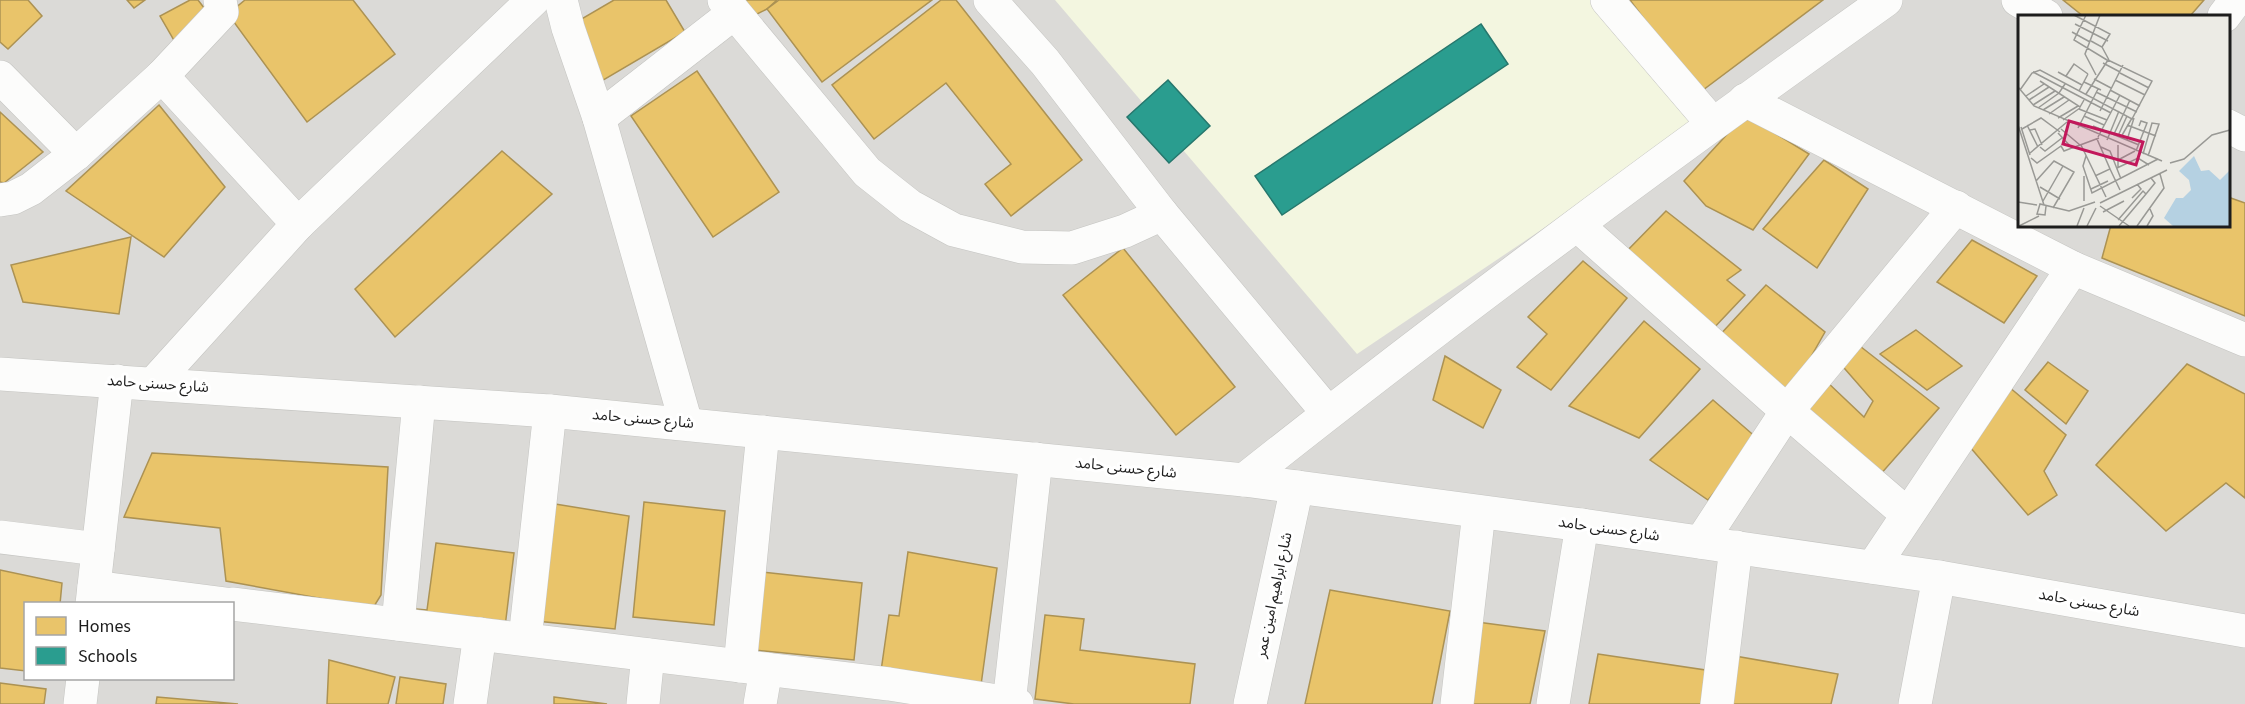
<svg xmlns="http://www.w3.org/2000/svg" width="2245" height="704" font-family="'Source Sans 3','Noto Sans Arabic',sans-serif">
<rect width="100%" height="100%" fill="#ecebe5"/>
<path fill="#dbdad7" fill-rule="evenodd" d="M0 0H2245V704H0ZM2020 16H2228V225H2020ZM26 604H232V678H26Z"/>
<polygon fill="#f3f6e0" points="1055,0 1591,0 1697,125 1357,354"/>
<g fill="#e9c46a" stroke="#ac9253" stroke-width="1.5">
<polygon points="0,0 28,0 42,16 8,49 0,42"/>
<polygon points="127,0 145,0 134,8"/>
<polygon points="190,0 198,0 208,13 175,42 160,16"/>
<polygon points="245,0 353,0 395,54 307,122 228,14"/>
<polygon points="614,0 666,0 685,32 600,82 578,21"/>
<polygon points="743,0 777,0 767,9 755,15"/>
<polygon points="779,0 932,0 822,82 767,9"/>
<polygon points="941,0 956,0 1082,160 1011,216 985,184 1011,164 946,83 874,139 832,85"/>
<polygon points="1630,0 1823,0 1699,93"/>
<polygon points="2063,0 2204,0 2190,16 2083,16"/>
<polygon points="697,71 779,192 713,237 631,116"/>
<polygon points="159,105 225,187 164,257 66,191"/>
<polygon points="0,112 43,152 4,183 0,182"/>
<polygon points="1745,115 1809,154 1753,230 1706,206 1684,181"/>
<polygon points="502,151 552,194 395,337 355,289"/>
<polygon points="1824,160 1868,189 1817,268 1763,229"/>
<polygon points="2228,197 2245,203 2245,316 2102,258 2111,225 2228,225"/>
<polygon points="1666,211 1741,270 1727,280 1745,295 1711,331 1624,254"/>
<polygon points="131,237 119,314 23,302 11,265"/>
<polygon points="1972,240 2037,276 2004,323 1937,282"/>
<polygon points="1123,248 1235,387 1176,435 1063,295"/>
<polygon points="1583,261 1627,298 1551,390 1517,367 1547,334 1528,317"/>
<polygon points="1766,285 1825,332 1787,399 1718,337"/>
<polygon points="1644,321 1700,369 1639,438 1569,406"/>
<polygon points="1916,330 1962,366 1927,390 1880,354"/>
<polygon points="1856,343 1939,408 1879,476 1800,411 1825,380 1864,417 1873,401 1838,361"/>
<polygon points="1445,356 1501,390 1483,428 1433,400"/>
<polygon points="2048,362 2088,391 2066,424 2025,390"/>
<polygon points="2187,364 2245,394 2245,498 2226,483 2166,531 2096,465"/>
<polygon points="2009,387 2066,435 2044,471 2057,495 2028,515 1964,440"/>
<polygon points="1713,400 1758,439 1708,500 1650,460"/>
<polygon points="152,453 388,467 381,595 373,608 226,581 220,528 124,517"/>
<polygon points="644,502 725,511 714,625 633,617"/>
<polygon points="549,503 629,516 615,629 536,621"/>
<polygon points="436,543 514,553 505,627 410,616 406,608 427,610"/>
<polygon points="908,552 997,568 981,685 881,671 889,615 899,616"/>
<polygon points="0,570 62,583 60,604 26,604 26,671 0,668"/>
<polygon points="762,572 862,583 854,660 754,650"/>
<polygon points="1330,590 1450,611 1432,704 1305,704"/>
<polygon points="1045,615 1084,619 1080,650 1195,664 1190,704 1074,704 1035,699"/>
<polygon points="1477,622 1545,631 1530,704 1465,704"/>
<polygon points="1598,654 1712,671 1707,704 1589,704"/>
<polygon points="1735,656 1838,674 1831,704 1727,704"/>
<polygon points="329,660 395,677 388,704 327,704"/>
<polygon points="400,677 446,684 443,704 396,704"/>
<polygon points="0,683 46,689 44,704 0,704"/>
<polygon points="157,697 238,704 156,704"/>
<polygon points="554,697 607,704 554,704"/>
</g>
<g fill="#2a9d8f" stroke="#26776d" stroke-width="1.5">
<polygon points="1481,24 1508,64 1282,215 1255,176"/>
<polygon points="1168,80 1210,126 1169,163 1127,117"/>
</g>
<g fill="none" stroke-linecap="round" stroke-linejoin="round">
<defs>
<g id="minor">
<polyline points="561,0 568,28 599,118 686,423"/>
<polyline points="724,0 867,172 910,206 954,230 1022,247 1072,248 1125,231 1162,214"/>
<polyline points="990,0 1045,62 1162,214 1328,413"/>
<polyline points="1607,0 1712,123"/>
<polyline points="2018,0 2046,16"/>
<polyline points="2224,16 2236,0"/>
<polyline points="162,76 298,224"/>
<polyline points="0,77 76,154"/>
<polyline points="1745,100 2073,268 2245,340"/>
<polyline points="599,118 734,13"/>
<polyline points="2228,126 2245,135"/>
<polyline points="0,200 13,198 31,189 76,154 162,76 222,12 220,0"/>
<polyline points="1577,225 1787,411 1907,514"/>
<polyline points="154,383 298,224 533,0"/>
<path d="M1244 480C1453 314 1668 155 1886 0"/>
<polyline points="0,537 98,549"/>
<polyline points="1701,542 1787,411 1956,207"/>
<polyline points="1873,567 2073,268"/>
<polyline points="94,587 226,604"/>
<polyline points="92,604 117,381"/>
<polyline points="232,604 889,684 1017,704"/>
<polyline points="398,624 419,402"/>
<polyline points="525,639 550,411"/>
<polyline points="740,666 763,432"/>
<polyline points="80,704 83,678"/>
<polyline points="470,704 480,634"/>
<polyline points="643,704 648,655"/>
<polyline points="760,704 766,669"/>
<polyline points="1009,704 1036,459"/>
<polyline points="1250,704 1297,487"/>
<polyline points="1457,704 1479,512"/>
<polyline points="1553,704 1582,525"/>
<polyline points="1717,704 1736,547"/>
<polyline points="1915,704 1939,577"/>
</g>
<polyline id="tertiary" points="0,374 550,411 1244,480 1582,525 1939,577 2245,631"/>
</defs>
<use href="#minor" stroke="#c4c4c1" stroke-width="34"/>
<use href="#tertiary" stroke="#c4c4c1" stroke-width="34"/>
<use href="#minor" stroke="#fcfcfb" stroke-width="33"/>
<use href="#tertiary" stroke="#fcfcfb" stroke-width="33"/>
</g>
<g text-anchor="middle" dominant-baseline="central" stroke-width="6" stroke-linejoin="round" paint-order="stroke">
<g font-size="15" fill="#1d1d1d" stroke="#fff">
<text transform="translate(158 384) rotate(4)">شارع حسنى حامد</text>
<text transform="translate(643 419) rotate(5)">شارع حسنى حامد</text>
<text transform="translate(1126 468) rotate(6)">شارع حسنى حامد</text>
<text transform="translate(1609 529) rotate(8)">شارع حسنى حامد</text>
<text transform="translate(1274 595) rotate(-78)">شارع ابراهيم امين عمر</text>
<text transform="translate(2089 603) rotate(10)">شارع حسنى حامد</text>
</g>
</g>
<g transform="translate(2018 15)">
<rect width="212" height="212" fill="#ecebe5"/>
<path d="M176 141 183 156 191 155 202 165 211 156V211H155L146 203 158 183H165L173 175 171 165 161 156Z" fill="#b5d1e2"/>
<path fill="none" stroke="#999995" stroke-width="1.5" d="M56 0 92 19 84 32M68 0 56 25 89 45M57 9 90 26M54 17 72 27M73 26 84 32 91 45M85 48 102 57M15 57 93 98M40 57 64 70M102 58 131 73M78 60 67 39 82 0M48 61 56 49 70 59M76 64 93 73M97 65 127 80M22 66 62 92 66 85M66 67 83 75M0 72 16 91 144 146M2 75 14 58 22 55 114 104 134 66 90 45 68 79M92 75 122 91M61 76 70 59M78 77 119 97M8 81 26 69M11 85 31 72M15 90 37 76M20 93 41 78 47 69M61 94 89 105M25 95 46 82M82 96 105 50M31 99 51 85M66 101 86 110M40 103 60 91M45 105 62 93M0 110 26 190M9 110 20 132M109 110 138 121M75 111 121 130M3 112 12 140M60 113 80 74M4 114 23 103 42 117M43 114 62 130M12 115 17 114 24 130M96 119 112 85M100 121 109 101M80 122 102 80M103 122 114 103M89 125 101 96M109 125 116 103M63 130 88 182M22 132 27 136 44 123M83 132 92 136 103 164M54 133 81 123M118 136 129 108 123 106 121 111M12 138 49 107M125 139 134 108 141 109 130 141M68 141 65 151 74 178 140 144M13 143 19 148 43 131 46 136 54 133 40 118M100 145 117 136M152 148 166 144 194 120 212 115M99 153 120 143 131 150M100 153V130M92 154 102 175M66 161V186M77 161 92 154 79 124M18 166 36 146 56 157 35 193M22 172 42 184M73 174 90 166M128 179 137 168 133 163M114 183 123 174 119 169M25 186 45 151M0 187 19 190M82 188 149 155M28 191 27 200 19 199 22 189 51 196 77 187M82 191 111 211M85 197 106 186M100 205 125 176 128 179 101 211M1 211 21 201M59 211 66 193M69 211 78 193M119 211 146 173 142 159M129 211 135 201 132 194"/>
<path fill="#c2185b" fill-opacity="0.15" stroke="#c2185b" stroke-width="3" d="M51 106 125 127 118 150 45 129Z"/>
<rect width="212" height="212" fill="none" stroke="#1d1d1d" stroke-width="3"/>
</g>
<rect x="24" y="602" width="210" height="78" fill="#ffffff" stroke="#a5a5a5" stroke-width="1.5"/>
<rect x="36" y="617" width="30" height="18" fill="#e9c46a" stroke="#a5a5a5" stroke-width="1.5"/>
<text x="78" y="632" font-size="18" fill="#1d1d1d">Homes</text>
<rect x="36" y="647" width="30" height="18" fill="#2a9d8f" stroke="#a5a5a5" stroke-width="1.5"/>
<text x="78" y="662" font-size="18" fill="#1d1d1d">Schools</text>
</svg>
